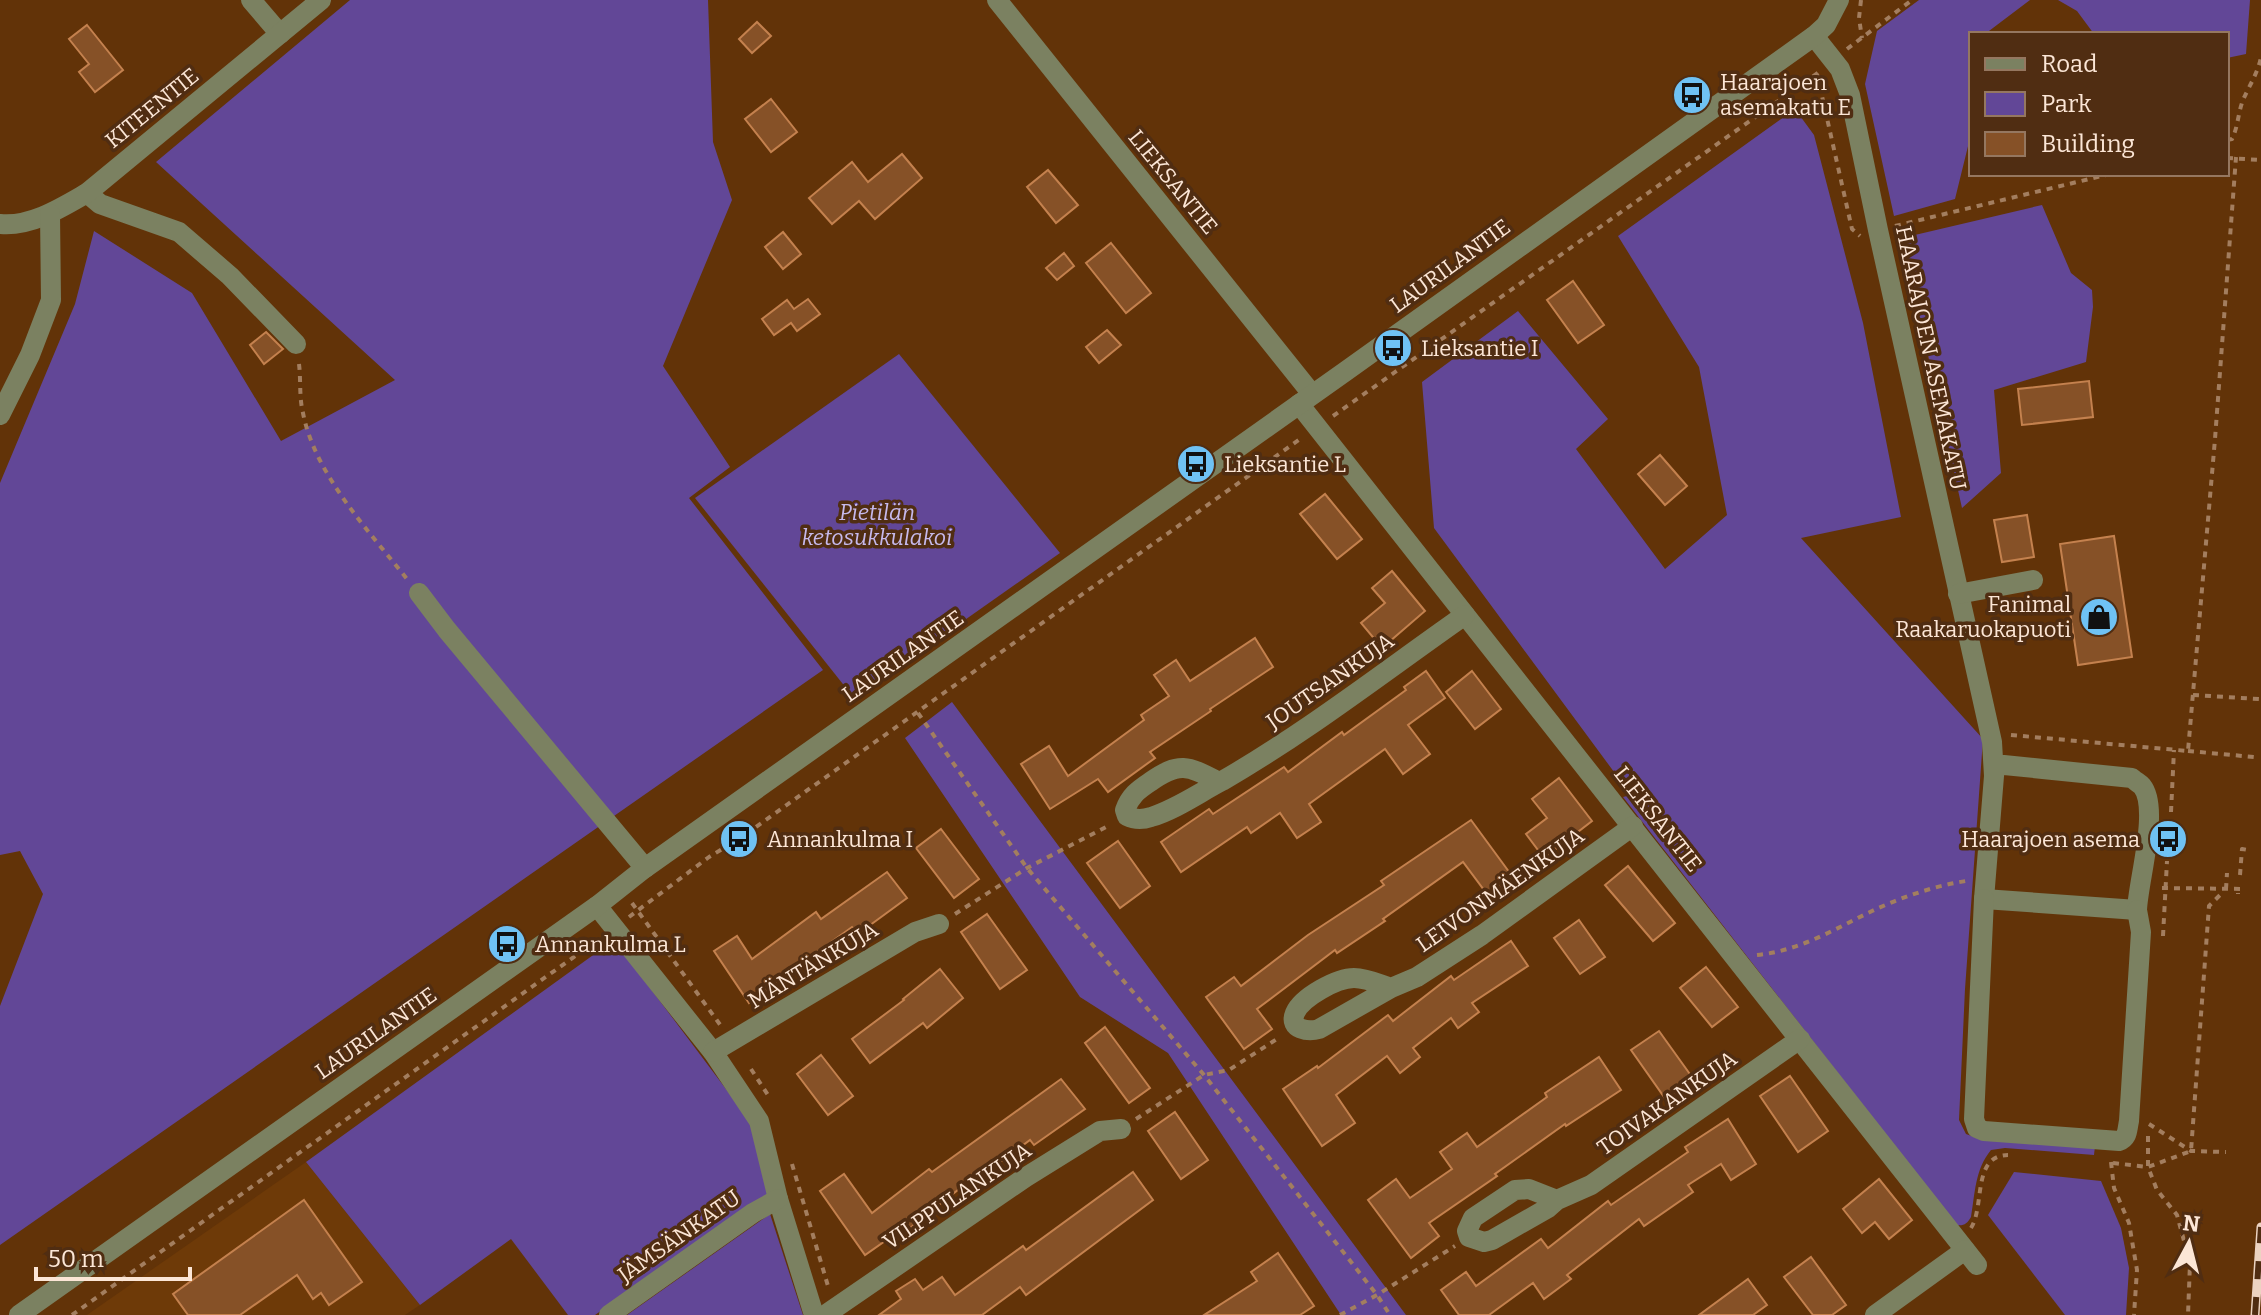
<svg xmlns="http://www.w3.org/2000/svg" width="2261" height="1315" font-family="Bitter,serif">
<rect width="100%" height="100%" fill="#623308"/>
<polygon fill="#6e3a08" points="306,1162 420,1305 405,1315 87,1315"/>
<g fill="#624797">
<polygon points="350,0 708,0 713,142 732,200 663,366 730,467 689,498 823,670 0,1245 0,1006 43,894 20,851 0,855 0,483 75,304 94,231 192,293 281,441 395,380 156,162"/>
<polygon points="1919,0 2030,0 1985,34 1971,34 1971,134 1955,199 1894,216 1865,84 1877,31"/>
<polygon points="2058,0 2250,0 2246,54 2227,58 2227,34 2094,34 2077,11"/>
<path d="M1795 109 1814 135 1863 323 1901 517 1801 538 1983 739 1965 989 1959 1120 1966 1134 1977 1138 2095 1146 2094 1155 2005 1148 1991 1150C1975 1169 1975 1194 1971 1217 1967 1224 1964 1226 1956 1225L1623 797 1631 795 1434 528 1422 382 1518 311 1608 419 1576 449 1665 569 1727 515 1699 367 1618 236Z"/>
<polygon points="2042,205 2071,273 2092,290 2093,307 2086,362 1994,390 2001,473 1962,508 1902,238"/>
<polygon points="899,354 1060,553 854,698 695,498"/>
<polygon points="952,702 1406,1315 1341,1315 1168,1053 1080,997 905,738"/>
<polygon points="614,940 753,1125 770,1195 747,1208 595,1315 568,1315 511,1239 420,1305 306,1162"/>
<polygon points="2014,1172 2101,1181 2121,1228 2129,1268 2126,1315 2065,1315 1988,1215"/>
<polygon points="770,1214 803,1315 627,1315"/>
</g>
<g fill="#865127" stroke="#c4814e" stroke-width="2">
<polygon points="757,22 771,36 752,53 739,39"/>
<polygon points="87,25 123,70 95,92 79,72 89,64 69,39"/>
<polygon points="771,99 797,132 771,152 745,119"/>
<polygon points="902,154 922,178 875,219 859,201 832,224 809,198 852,162 868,182"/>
<polygon points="1048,170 1078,205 1056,223 1027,187"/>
<polygon points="783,232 801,254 783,269 765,247"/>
<polygon points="1111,243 1151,293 1126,313 1086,263"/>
<polygon points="1064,253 1074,266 1057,280 1046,268"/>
<polygon points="1573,281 1604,325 1578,343 1547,300"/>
<polygon points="808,299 820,314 797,331 791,323 774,335 762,319 787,300 794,309"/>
<polygon points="1107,330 1121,345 1099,363 1086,347"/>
<polygon points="266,332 283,349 264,364 250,345"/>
<polygon points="2089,381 2093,417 2022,425 2018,389"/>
<polygon points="1660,455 1687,486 1665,505 1638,474"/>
<polygon points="1325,494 1362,539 1337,559 1300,514"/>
<polygon points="2027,515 2034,557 2002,562 1994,520"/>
<polygon points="2114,536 2132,657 2078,665 2060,544"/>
<polygon points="1392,571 1425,611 1382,648 1361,623 1385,603 1372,588"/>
<polygon points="1255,638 1273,667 1210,709 1211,711 1150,752 1155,758 1108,792 1098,779 1050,809 1021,764 1049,746 1068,776 1144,720 1141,715 1169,696 1154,675 1176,660 1190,681"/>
<polygon points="1426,671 1445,698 1408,725 1430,754 1403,774 1385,749 1309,804 1321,822 1297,838 1280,813 1251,833 1247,827 1181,872 1161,842 1209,809 1213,814 1284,767 1288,772 1342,732 1344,735 1406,690 1404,687"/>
<polygon points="1472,671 1501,709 1475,729 1446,692"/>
<polygon points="1559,778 1592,821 1544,858 1526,834 1547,818 1532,799"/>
<polygon points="1471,820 1515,880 1490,898 1463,862 1383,919 1385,921 1337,953 1335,950 1257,1009 1272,1029 1244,1049 1206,997 1234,977 1241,986 1308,935 1384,885 1381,881"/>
<polygon points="941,829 979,879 954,898 916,848"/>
<polygon points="1118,841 1150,886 1120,908 1087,863"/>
<polygon points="1628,866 1675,923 1653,941 1605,885"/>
<polygon points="887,872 907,898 858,934 852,927 770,986 771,988 749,1003 714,951 737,936 752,959 816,912 821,919"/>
<polygon points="987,914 1027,970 1000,989 961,932"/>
<polygon points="1579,920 1605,957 1580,974 1554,938"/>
<polygon points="1511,941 1528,966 1472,1003 1479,1012 1458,1028 1451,1018 1413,1048 1420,1057 1400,1073 1387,1056 1336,1095 1355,1123 1322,1146 1283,1089 1317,1066 1318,1068 1388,1015 1393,1021 1451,976 1454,980"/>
<polygon points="1706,967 1738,1007 1712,1027 1680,988"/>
<polygon points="940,969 963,998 927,1028 923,1023 870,1063 852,1039 904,1000 903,999"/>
<polygon points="1105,1027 1150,1088 1129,1103 1085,1043"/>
<polygon points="1659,1031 1697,1084 1669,1104 1631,1050"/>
<polygon points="821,1055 853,1096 828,1115 797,1074"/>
<polygon points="1599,1057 1621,1090 1566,1126 1565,1124 1495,1174 1497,1176 1429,1223 1439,1236 1411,1258 1368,1200 1396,1179 1410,1198 1452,1169 1440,1152 1467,1133 1477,1147 1547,1097 1545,1093"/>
<polygon points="1790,1076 1828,1131 1798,1152 1760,1096"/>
<polygon points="1061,1079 1085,1109 1034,1145 1030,1140 975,1181 973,1178 910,1228 908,1225 865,1255 820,1191 844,1174 872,1213 929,1169 932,1172"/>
<polygon points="1175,1112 1208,1160 1181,1179 1148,1131"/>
<polygon points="1728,1119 1756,1164 1731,1180 1721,1164 1688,1185 1693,1192 1644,1226 1639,1219 1567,1275 1571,1279 1544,1299 1533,1283 1489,1315 1459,1315 1441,1290 1466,1272 1476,1286 1541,1239 1548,1248 1608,1201 1611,1205 1688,1152 1685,1147"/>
<polygon points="1133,1172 1153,1200 1026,1295 1020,1287 982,1315 879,1315 901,1299 896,1291 915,1279 923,1290 942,1277 955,1295 1023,1246 1026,1250"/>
<polygon points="1879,1179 1912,1220 1889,1239 1875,1222 1862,1233 1843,1209"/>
<polygon points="304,1200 362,1282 329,1305 321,1293 313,1299 297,1275 240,1315 188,1315 173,1294"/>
<polygon points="1278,1253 1314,1306 1300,1315 1204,1315 1257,1281 1251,1272"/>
<polygon points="1811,1257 1846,1305 1832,1315 1813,1315 1784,1277"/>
<polygon points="1748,1279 1767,1305 1753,1315 1699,1315"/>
</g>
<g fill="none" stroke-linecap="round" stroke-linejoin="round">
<g stroke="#a37e5f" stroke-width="4" stroke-dasharray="6 6" stroke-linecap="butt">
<polyline points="1861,0 1859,18 1862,38"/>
<polyline points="1847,49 1912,0"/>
<polyline points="1817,74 1852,229 1860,236"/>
<polyline points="1679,103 1702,89"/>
<path d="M2227 140 2232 139C2238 127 2238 113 2243 100 2249 86 2258 73 2261 57"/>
<polyline points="2227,158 2261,160"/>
<polyline points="1895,226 2110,174"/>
<path d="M299 364C301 380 299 397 303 413 315 475 369 531 407 579"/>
<polyline points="1333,416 1819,72"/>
<polyline points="2193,695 2259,699"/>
<polyline points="918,713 1027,868 1204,1075 1377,1295 1390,1315"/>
<polyline points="2011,735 2188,751 2215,439 2236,157"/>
<polyline points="2188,751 2254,757"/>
<polyline points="2171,812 2174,750"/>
<polyline points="2240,875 2242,849 2248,850"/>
<polyline points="2162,888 2245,889"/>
<polyline points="2226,889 2227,873"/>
<polyline points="2238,894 2238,893"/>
<polyline points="632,903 721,1026"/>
<polyline points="955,914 1027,868 1110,825"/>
<polyline points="629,917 709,857 739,839 1303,437"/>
<polyline points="2163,936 2167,861"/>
<path d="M1757 955C1799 951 1835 929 1872 911 1902 897 1934 886 1966 881"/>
<polyline points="751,1069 768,1095"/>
<polyline points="1136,1119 1204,1075 1229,1070 1280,1037"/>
<polyline points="2149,1124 2191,1151 2226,1152"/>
<polyline points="2148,1136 2148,1167 2157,1190 2177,1215 2190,1263 2188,1315"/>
<polyline points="2111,1162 2114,1188 2129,1223 2137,1270 2134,1315"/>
<polyline points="2113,1163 2148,1167 2191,1151 2209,906 2222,893"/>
<polyline points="792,1164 828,1286"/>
<path d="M1971 1228C1985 1206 1972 1155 2008 1155"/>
<polyline points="72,1315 599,939"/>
<polyline points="1340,1315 1377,1295 1455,1246"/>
</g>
<g stroke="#7b8161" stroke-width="20">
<polyline points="251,0 280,34"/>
<polyline points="997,0 1312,394"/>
<path d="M1814 36 1840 69 1850 95 1878 230 1992 742 1994 776 1984 899 2137 910C2138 881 2160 808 2142 786 2139 783 2135 781 2132 778L1994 764"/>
<polyline points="87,193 100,204 179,232 230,276 296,344"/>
<path d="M0 224C31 227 61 208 87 193L321 0"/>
<polyline points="1299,404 1977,1265"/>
<polyline points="0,415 30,355 51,300 50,214"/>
<polyline points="419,593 447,630 645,868"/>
<polyline points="1958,594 2033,580"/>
<path d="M1219 782C1188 766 1180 761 1150 782 1138 790 1130 796 1125 810L1127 816C1135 820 1142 820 1151 817 1175 810 1199 793 1222 781 1307 732 1385 671 1465 615"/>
<path d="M1984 899 1974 1119 1977 1128 1984 1131 2119 1141C2128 1138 2127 1130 2129 1121L2141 932 2137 910"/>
<polyline points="597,906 713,1052 759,1121 778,1199 814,1315"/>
<path d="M1391 988 1319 1029C1309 1032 1288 1030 1295 1013 1302 997 1337 978 1354 978 1367 978 1379 984 1391 988L1417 977 1482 935 1633 826"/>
<polyline points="713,1052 915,932 939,924"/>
<polyline points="1557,1200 1548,1208 1492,1240 1484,1242 1469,1237 1467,1231 1473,1218 1515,1190 1529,1189 1557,1200 1591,1185 1800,1039"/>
<polyline points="19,1315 597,906 645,868 1346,371 1814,36 1826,25 1839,0"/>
<polyline points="609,1315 753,1213 778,1199"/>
<polyline points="825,1315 1026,1177 1100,1131 1121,1129"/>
<polyline points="1875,1315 1965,1250"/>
</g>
<defs>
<polyline id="rail" points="2255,1315 2261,1227"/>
</defs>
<use href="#rail" stroke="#ecd3c1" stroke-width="9"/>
<use href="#rail" stroke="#502d12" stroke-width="6" stroke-dasharray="18" stroke-linecap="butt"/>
</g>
<defs>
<symbol id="bus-disc" viewBox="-11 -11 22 22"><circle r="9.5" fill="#6fc2f4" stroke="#502d12"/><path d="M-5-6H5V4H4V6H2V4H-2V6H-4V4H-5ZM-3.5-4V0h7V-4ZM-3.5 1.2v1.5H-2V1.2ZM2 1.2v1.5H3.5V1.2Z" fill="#111"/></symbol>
<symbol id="shop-disc" viewBox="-11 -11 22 22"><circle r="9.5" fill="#6fc2f4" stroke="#502d12"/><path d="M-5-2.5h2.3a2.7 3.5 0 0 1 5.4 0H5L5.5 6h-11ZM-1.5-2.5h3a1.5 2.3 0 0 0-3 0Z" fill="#111"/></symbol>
</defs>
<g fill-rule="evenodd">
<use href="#bus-disc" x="1670" y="73" width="44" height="44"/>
<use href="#bus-disc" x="1371" y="326" width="44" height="44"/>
<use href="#bus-disc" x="1174" y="442" width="44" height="44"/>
<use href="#shop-disc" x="2077" y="595" width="44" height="44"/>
<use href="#bus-disc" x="717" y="817" width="44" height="44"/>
<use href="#bus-disc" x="2146" y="817" width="44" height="44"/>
<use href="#bus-disc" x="485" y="922" width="44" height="44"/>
</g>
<g text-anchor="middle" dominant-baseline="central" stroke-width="7" stroke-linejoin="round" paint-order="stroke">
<g font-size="22" fill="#fce6d6" stroke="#502d12" text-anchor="start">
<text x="1720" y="82">Haarajoen<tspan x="1720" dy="25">asemakatu E</tspan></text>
<text x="1421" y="348">Lieksantie I</text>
<text x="1224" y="464">Lieksantie L</text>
<text x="2071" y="604" text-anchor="end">Fanimal<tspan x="2071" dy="25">Raakaruokapuoti</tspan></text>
<text x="767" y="839">Annankulma I</text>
<text x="2140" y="839" text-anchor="end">Haarajoen asema</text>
<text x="535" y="944">Annankulma L</text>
</g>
<g font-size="22" fill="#fce6d6" stroke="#502d12">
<text transform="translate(152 108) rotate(-39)">KITEENTIE</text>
<text transform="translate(1173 182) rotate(51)">LIEKSANTIE</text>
<text transform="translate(1450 266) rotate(-36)">LAURILANTIE</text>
<text transform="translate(1931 358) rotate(78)">HAARAJOEN ASEMAKATU</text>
<text transform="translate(903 656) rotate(-35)">LAURILANTIE</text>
<text transform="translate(1330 681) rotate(-35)">JOUTSANKUJA</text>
<text transform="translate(1658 819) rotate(52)">LIEKSANTIE</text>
<text transform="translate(1500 890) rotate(-35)">LEIVONMÄENKUJA</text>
<text transform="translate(813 965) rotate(-31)">MÄNTÄNKUJA</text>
<text transform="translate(376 1033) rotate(-35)">LAURILANTIE</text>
<text transform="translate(1667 1103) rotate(-35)">TOIVAKANKUJA</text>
<text transform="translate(957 1196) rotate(-34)">VILPPULANKUJA</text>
<text transform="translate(679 1236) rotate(-35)">JÄMSÄNKATU</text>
</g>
<g font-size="22" font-style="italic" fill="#c6b9ec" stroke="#502d12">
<text x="877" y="512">Pietilän<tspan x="877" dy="25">ketosukkulakoi</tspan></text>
</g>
</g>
<rect x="1969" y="32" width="260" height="144" fill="#502d12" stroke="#957760" stroke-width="2"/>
<rect x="1985" y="58" width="40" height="12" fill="#7b8161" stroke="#957760" stroke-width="2"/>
<text x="2041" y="72" font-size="24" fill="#fce6d6">Road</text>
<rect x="1985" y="92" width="40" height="24" fill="#624797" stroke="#957760" stroke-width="2"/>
<text x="2041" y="112" font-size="24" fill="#fce6d6">Park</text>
<rect x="1985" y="132" width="40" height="24" fill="#865127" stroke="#957760" stroke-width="2"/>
<text x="2041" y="152" font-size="24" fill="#fce6d6">Building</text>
<g transform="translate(2189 1243) rotate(7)" stroke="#502d12" stroke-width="6" paint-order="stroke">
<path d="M0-6L14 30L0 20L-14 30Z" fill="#fce6d6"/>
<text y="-12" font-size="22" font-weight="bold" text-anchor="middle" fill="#fce6d6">N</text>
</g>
<path d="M36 1267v12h154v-12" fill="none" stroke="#fce6d6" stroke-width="4"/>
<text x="48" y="1267" font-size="24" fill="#fce6d6" stroke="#502d12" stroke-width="6" paint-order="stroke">50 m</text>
</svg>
